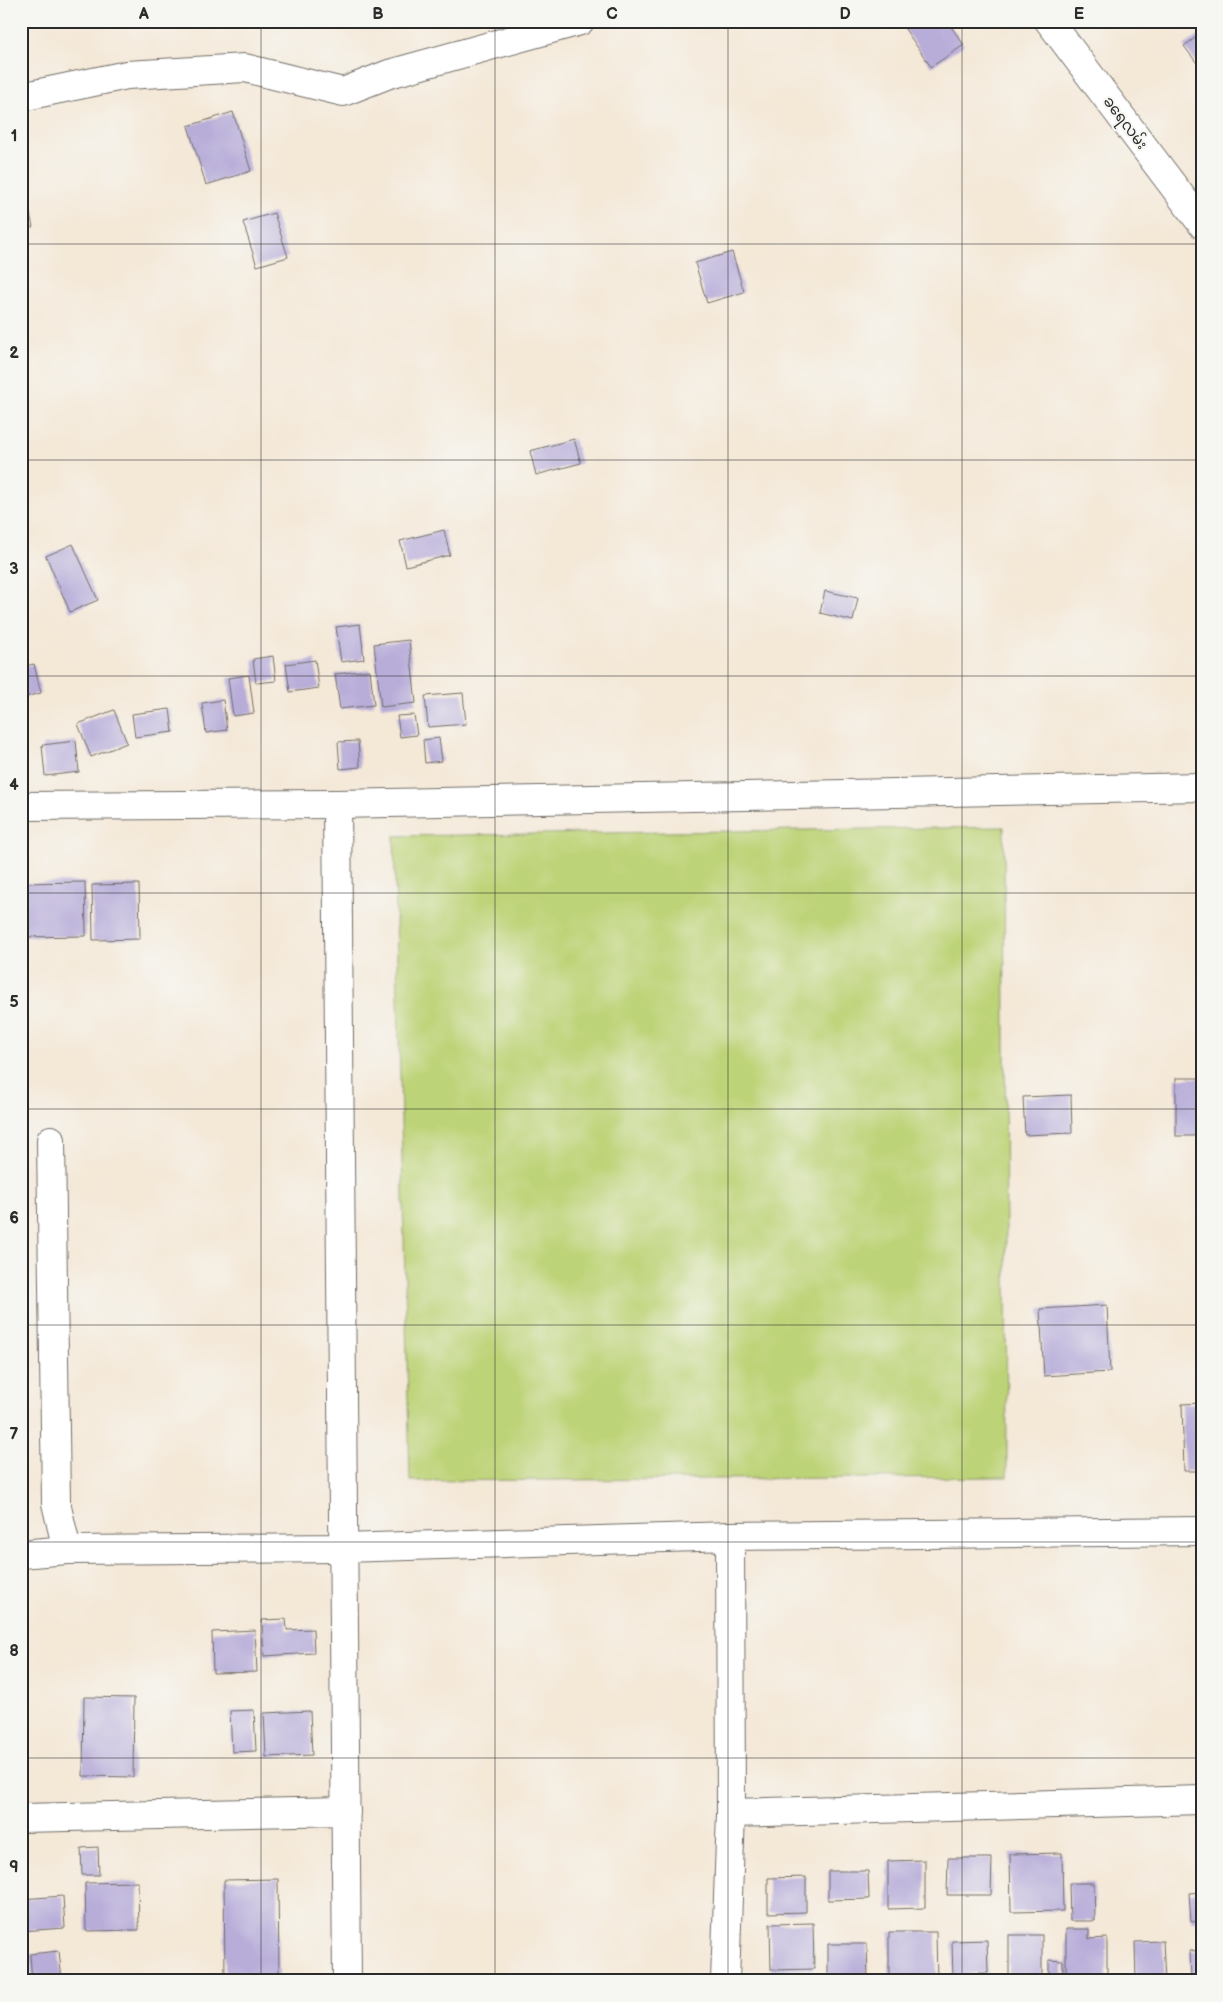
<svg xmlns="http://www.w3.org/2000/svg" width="1223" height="2002" font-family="'Balsamiq Sans','Noto Sans Myanmar',sans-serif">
<rect width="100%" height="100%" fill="#f6f6f2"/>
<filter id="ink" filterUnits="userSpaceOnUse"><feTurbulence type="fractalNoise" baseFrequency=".02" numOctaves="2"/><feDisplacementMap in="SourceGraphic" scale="10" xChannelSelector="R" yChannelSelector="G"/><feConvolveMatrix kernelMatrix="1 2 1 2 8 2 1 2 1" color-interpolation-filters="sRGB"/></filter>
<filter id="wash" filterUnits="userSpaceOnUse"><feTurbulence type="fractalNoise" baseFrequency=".0096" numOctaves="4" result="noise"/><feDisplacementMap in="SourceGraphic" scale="20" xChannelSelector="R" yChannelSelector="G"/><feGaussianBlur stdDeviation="1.12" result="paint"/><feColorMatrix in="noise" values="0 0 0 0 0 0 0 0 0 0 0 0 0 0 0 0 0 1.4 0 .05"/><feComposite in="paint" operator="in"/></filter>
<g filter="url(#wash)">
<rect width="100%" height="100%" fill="#f4e8d7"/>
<polygon fill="#bdd377" stroke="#747f51" points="1004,827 1007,1477 410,1481 394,836"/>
<g id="blocks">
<g fill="#b8add9">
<polygon points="917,21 947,21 964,45 931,67 905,29"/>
<polygon points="1202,33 1202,70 1184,46"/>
<polygon points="233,112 251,171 206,185 188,126"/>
<polygon points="24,187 33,227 21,230 21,188"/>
<polygon points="274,213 288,257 257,266 243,222"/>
<polygon points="732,252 744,292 707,303 695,263"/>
<polygon points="574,439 581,463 536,475 530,451"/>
<polygon points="444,530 450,555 406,566 400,541"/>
<polygon points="73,544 98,600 70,612 46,556"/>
<polygon points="825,591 858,598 853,621 820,613"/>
<polygon points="360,624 364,659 341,662 336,627"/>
<polygon points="409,640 416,703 381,707 374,644"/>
<polygon points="273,656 276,681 256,683 253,659"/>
<polygon points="315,660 319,688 290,692 286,664"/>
<polygon points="34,664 41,693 21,698 21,667"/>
<polygon points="370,670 374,705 340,709 335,674"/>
<polygon points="249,675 254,713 233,716 228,678"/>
<polygon points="463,693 466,724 428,727 425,696"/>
<polygon points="223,700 227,730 206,733 202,703"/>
<polygon points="170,709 173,732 135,737 132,714"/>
<polygon points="114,710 127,743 91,757 78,724"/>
<polygon points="414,715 417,735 400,737 397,716"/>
<polygon points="439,738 442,761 425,763 423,740"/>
<polygon points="76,741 79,772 45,776 42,745"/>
<polygon points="358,741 360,767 340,769 338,742"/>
<polygon points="85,882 86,936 21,937 21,883"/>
<polygon points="139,884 140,939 93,940 92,885"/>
<rect x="1176" y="1078" width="26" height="58"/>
<polygon points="1071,1095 1072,1133 1025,1135 1023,1097"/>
<polygon points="1107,1305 1110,1372 1044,1376 1040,1309"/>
<polygon points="1202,1403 1202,1471 1184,1471 1182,1404"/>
<polygon points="286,1619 287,1630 313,1629 314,1653 264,1656 262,1620"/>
<polygon points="255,1630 257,1672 213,1673 212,1632"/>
<polygon points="84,1697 134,1698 133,1777 83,1776"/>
<polygon points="254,1710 256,1751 232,1752 230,1711"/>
<polygon points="310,1711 312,1755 266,1757 264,1713"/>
<polygon points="98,1847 99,1875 82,1875 81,1848"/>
<polygon points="1062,1853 1063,1911 1011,1912 1010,1854"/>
<polygon points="948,1858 992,1858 991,1895 947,1895"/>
<polygon points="925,1860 925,1908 888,1909 888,1861"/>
<polygon points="828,1871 868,1871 869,1899 828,1900"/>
<polygon points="806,1877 806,1912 768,1913 768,1878"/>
<polygon points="278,1879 279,1977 225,1978 224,1880"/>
<polygon points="138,1882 139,1930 86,1931 85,1883"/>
<polygon points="1069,1883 1094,1883 1095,1921 1070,1921"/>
<polygon points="1202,1892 1202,1921 1191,1922 1189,1893"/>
<polygon points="63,1896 65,1928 21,1931 21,1899"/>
<polygon points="813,1923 814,1969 771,1970 770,1924"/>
<polygon points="1066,1929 1089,1929 1089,1939 1107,1938 1107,1981 1066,1981"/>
<polygon points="889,1932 936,1932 937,1981 889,1981"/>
<rect x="1009" y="1935" width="33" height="46"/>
<polygon points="987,1940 988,1973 971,1973 971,1980 953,1980 952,1941"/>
<polygon points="1163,1941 1165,1981 1136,1981 1135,1942"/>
<polygon points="828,1944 867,1944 868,1981 828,1981"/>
<polygon points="1202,1950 1202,1981 1191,1981 1190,1951"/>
<polygon points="59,1951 62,1981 32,1981 30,1954"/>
<polygon points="1049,1960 1063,1961 1063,1981 1049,1981"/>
</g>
</g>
</g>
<g filter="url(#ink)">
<use href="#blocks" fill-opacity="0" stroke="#716d67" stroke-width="1"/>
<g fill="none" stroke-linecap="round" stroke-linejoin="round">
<defs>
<g id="minor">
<polyline points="1049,21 1202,224"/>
<polyline points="21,97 127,75 245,68 343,92 389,74 580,21"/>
<polyline points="337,804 347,1981"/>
<polyline points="21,806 337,804 1202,787"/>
<polyline points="51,1140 56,1503 67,1550"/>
<polyline points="21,1554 67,1550 342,1548 730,1536 1202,1531"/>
<polyline points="731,1813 1202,1800"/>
<polyline points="21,1818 346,1811"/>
<polyline points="725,1981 731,1813 730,1536"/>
</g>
</defs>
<use href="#minor" stroke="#716d67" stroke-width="30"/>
<use href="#minor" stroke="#fff" stroke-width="28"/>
</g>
</g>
<path fill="none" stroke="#2b2b2b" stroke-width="1" stroke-opacity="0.55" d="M261 21V1981M495 21V1981M728 21V1981M962 21V1981M21 244H1202M21 460H1202M21 676H1202M21 893H1202M21 1109H1202M21 1325H1202M21 1542H1202M21 1758H1202"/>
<g text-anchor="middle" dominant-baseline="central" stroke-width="4" stroke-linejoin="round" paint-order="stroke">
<g font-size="15" fill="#2b2b2b" stroke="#f6f6f2">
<text transform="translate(1125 123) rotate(53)">ခရေလမ်း</text>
</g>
</g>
<rect width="1223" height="2002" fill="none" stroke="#f6f6f2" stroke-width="55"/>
<rect x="28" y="28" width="1168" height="1946" fill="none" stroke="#2b2b2b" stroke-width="2"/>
<g font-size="16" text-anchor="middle" font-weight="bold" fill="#2b2b2b">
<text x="144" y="19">A</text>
<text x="378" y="19">B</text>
<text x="612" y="19">C</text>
<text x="845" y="19">D</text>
<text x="1079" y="19">E</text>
<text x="14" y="141">1</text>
<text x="14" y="358">2</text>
<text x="14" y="574">3</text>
<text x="14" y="790">4</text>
<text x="14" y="1007">5</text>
<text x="14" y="1223">6</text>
<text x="14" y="1439">7</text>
<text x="14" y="1656">8</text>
<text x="14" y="1872">9</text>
</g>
</svg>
